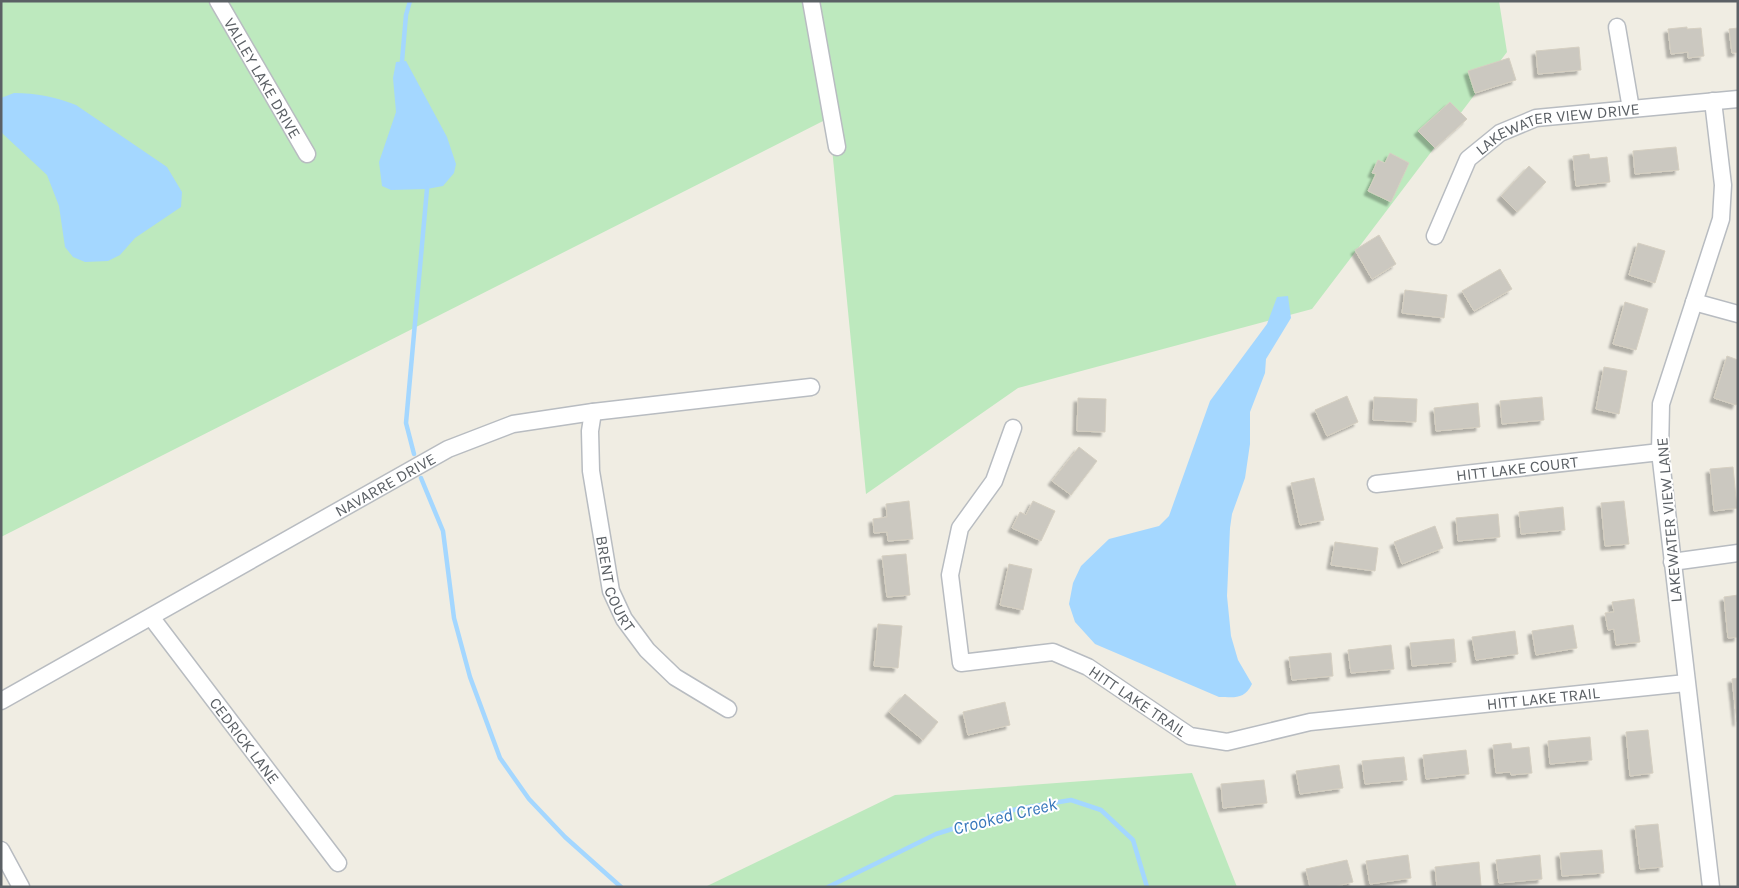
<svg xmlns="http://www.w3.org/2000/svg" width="1739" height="888" font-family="Karla,sans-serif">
<defs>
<filter id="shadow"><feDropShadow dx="-4" dy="4" stdDeviation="1" flood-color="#0004"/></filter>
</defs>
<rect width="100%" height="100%" fill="#f0ede3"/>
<g fill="#bde9be">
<polygon points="1,1 1499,1 1507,52 1312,309 1018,388 866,494 829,118 1,537"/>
<polygon points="1192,773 1237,887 705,887 895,795"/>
</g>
<g fill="#a4d7ff">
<polygon points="406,61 447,137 456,164 454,173 443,186 427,189 391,190 382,186 379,162 396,112 393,78 396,62"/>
<path d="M14 93C36 93 56 97 76 105L167 167 182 192 181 207 135 238 120 255 108 261 85 262 73 257 65 247 59 206 47 175 3 134 1 131V98Z"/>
<path d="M1288 296 1291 318 1266 359 1265 373 1250 412V444L1245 478 1232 514 1230 528 1227 596 1231 636 1238 660 1252 684C1244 700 1235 697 1219 697L1095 644 1075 622 1069 604 1073 583 1081 566 1109 539 1159 526 1169 516 1210 401 1267 324 1277 297Z"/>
</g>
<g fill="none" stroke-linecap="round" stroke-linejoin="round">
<g stroke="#a4d7ff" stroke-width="4.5">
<polyline points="402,61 406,15 410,1"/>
<polyline points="414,454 406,423 427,189"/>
<polyline points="421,478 443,531 454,618 470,677 500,758 529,799 565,837 621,887"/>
<polyline points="828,887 936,834 1017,809 1071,800 1101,810 1133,840 1147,887"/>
</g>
</g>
<g fill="#cbc8c0" stroke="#d5cfc1" filter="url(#shadow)">
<polygon points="1687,27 1687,29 1701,28 1704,56 1688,58 1688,52 1671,54 1668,29"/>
<polygon points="1738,28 1738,52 1732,53 1729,29"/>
<polygon points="1579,47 1581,70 1538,74 1536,51"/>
<polygon points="1509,58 1516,80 1475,93 1468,71"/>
<polygon points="1450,102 1467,119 1435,148 1418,131"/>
<polygon points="1676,147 1679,170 1635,174 1633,151"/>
<polygon points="1390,153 1409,163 1391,202 1368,191 1376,174 1372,173 1378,160 1385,163"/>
<polygon points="1589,154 1590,159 1607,157 1610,182 1576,186 1573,156"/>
<polygon points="1529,166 1546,182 1517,212 1501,196"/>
<polygon points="1379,235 1396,264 1372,279 1355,250"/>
<polygon points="1638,243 1665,251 1655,283 1629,275"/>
<polygon points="1500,269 1512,289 1474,311 1462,291"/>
<polygon points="1405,290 1447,295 1444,318 1402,313"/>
<polygon points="1625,302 1648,309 1636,350 1613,344"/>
<polygon points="1727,356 1738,360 1738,399 1736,405 1714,398"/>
<polygon points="1604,367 1627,371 1619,414 1596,409"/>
<polygon points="1347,396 1358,422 1327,436 1315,410"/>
<polygon points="1374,397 1417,399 1416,422 1373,420"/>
<polygon points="1542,397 1544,420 1502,424 1500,401"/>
<polygon points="1078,398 1106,399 1105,432 1077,431"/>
<polygon points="1478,403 1480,427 1436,431 1434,408"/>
<polygon points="1079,447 1097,461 1071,495 1052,481"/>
<polygon points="1733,467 1737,508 1714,511 1710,469"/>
<polygon points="1314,478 1324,520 1300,525 1291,483"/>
<polygon points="909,501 913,539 888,541 887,532 874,533 873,519 887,517 886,504"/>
<polygon points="1033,501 1055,511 1041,541 1012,528 1020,512 1026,515"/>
<polygon points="1624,501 1629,544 1605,546 1601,503"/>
<polygon points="1563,507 1565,530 1521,534 1519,512"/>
<polygon points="1498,514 1500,537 1458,541 1456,518"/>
<polygon points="1435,526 1443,548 1402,564 1394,542"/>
<polygon points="1335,542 1378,548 1375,571 1331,565"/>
<polygon points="906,554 910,595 887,597 882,556"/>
<polygon points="1009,564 1032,569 1023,610 1000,605"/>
<polygon points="1738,595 1738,637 1728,638 1724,597"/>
<polygon points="1634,599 1640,642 1616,645 1614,629 1608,630 1605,613 1614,612 1612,602"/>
<polygon points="878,624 902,626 898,668 874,666"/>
<polygon points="1573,625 1577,648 1536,655 1532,631"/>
<polygon points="1515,631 1518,654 1476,660 1472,637"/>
<polygon points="1454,639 1456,662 1412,666 1410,643"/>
<polygon points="1391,645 1394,669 1351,673 1348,650"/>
<polygon points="1331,653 1333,676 1292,680 1289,657"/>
<polygon points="1738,678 1738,722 1737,722 1732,679"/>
<polygon points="905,694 938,722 923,740 889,712"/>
<polygon points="1005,702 1010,725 968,735 963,712"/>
<polygon points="1648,730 1653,773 1630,776 1626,732"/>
<polygon points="1590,737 1592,760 1550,764 1548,741"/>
<polygon points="1511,743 1512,749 1529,747 1532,773 1511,775 1510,772 1496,773 1493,745"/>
<polygon points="1466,750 1469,774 1426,779 1423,755"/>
<polygon points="1404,757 1407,780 1365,784 1362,761"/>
<polygon points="1339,765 1343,788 1300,794 1296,771"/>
<polygon points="1264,780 1267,803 1223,808 1221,784"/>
<polygon points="1658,824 1663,867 1640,869 1635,826"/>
<polygon points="1602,850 1604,873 1562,876 1560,853"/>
<polygon points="1408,855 1411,878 1370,884 1366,861"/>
<polygon points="1540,855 1542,879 1499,883 1496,860"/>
<polygon points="1347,860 1353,882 1334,887 1310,887 1306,869"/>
<polygon points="1479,862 1481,886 1437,887 1435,867"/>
</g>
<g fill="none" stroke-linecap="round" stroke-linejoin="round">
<defs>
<g id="street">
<path id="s1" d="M218 1 307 154"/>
<polyline points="811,1 837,147"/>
<polyline points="1617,27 1631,109"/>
<path id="s2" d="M1435 236 1468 159 1500 133 1536 118 1738 99"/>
<polyline points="1694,302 1738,314"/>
<path id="s3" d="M593 412 590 431 591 471 611 591 624 619 647 650 675 677 728 709"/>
<path id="s4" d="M1013 428 994 481 960 528 950 575 961 663 1053 652 1088 667 1190 736 1227 742 1310 722 1686 683"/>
<path id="s5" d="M1376 484 1660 452"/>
<polyline points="1672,562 1738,553"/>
<path id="s6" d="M151 617 338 863"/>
<path id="s7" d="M1 701 448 449 513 424 593 412 811 387"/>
<polyline points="1,850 21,887"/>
<polyline points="1711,887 1660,452 1661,404 1721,219 1723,185 1713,101"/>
</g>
</defs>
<use href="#street" stroke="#b8bcc1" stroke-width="19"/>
<use href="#street" stroke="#fff" stroke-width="16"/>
</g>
<g text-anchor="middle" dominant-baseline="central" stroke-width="4" stroke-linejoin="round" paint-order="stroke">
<g font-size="16" fill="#5b6065" stroke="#fff">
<text stroke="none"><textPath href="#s1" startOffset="89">VALLEY LAKE DRIVE</textPath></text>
<text stroke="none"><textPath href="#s2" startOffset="182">LAKEWATER VIEW DRIVE</textPath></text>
<text stroke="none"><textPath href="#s5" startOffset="142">HITT LAKE COURT</textPath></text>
<text stroke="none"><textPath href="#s7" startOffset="441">NAVARRE DRIVE</textPath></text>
<text transform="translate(1669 520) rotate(-95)">LAKEWATER VIEW LANE</text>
<text stroke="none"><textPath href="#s3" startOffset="175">BRENT COURT</textPath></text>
<text stroke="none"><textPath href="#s4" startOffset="862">HITT LAKE TRAIL</textPath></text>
<text stroke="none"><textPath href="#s4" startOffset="442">HITT LAKE TRAIL</textPath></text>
<text stroke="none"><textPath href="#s6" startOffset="155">CEDRICK LANE</textPath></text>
</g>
<g font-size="18" font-style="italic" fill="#3777bb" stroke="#fff">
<text transform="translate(1005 816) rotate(-14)">Crooked Creek</text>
</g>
</g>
<rect width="1739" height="888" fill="none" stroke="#5b6065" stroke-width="5"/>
</svg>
